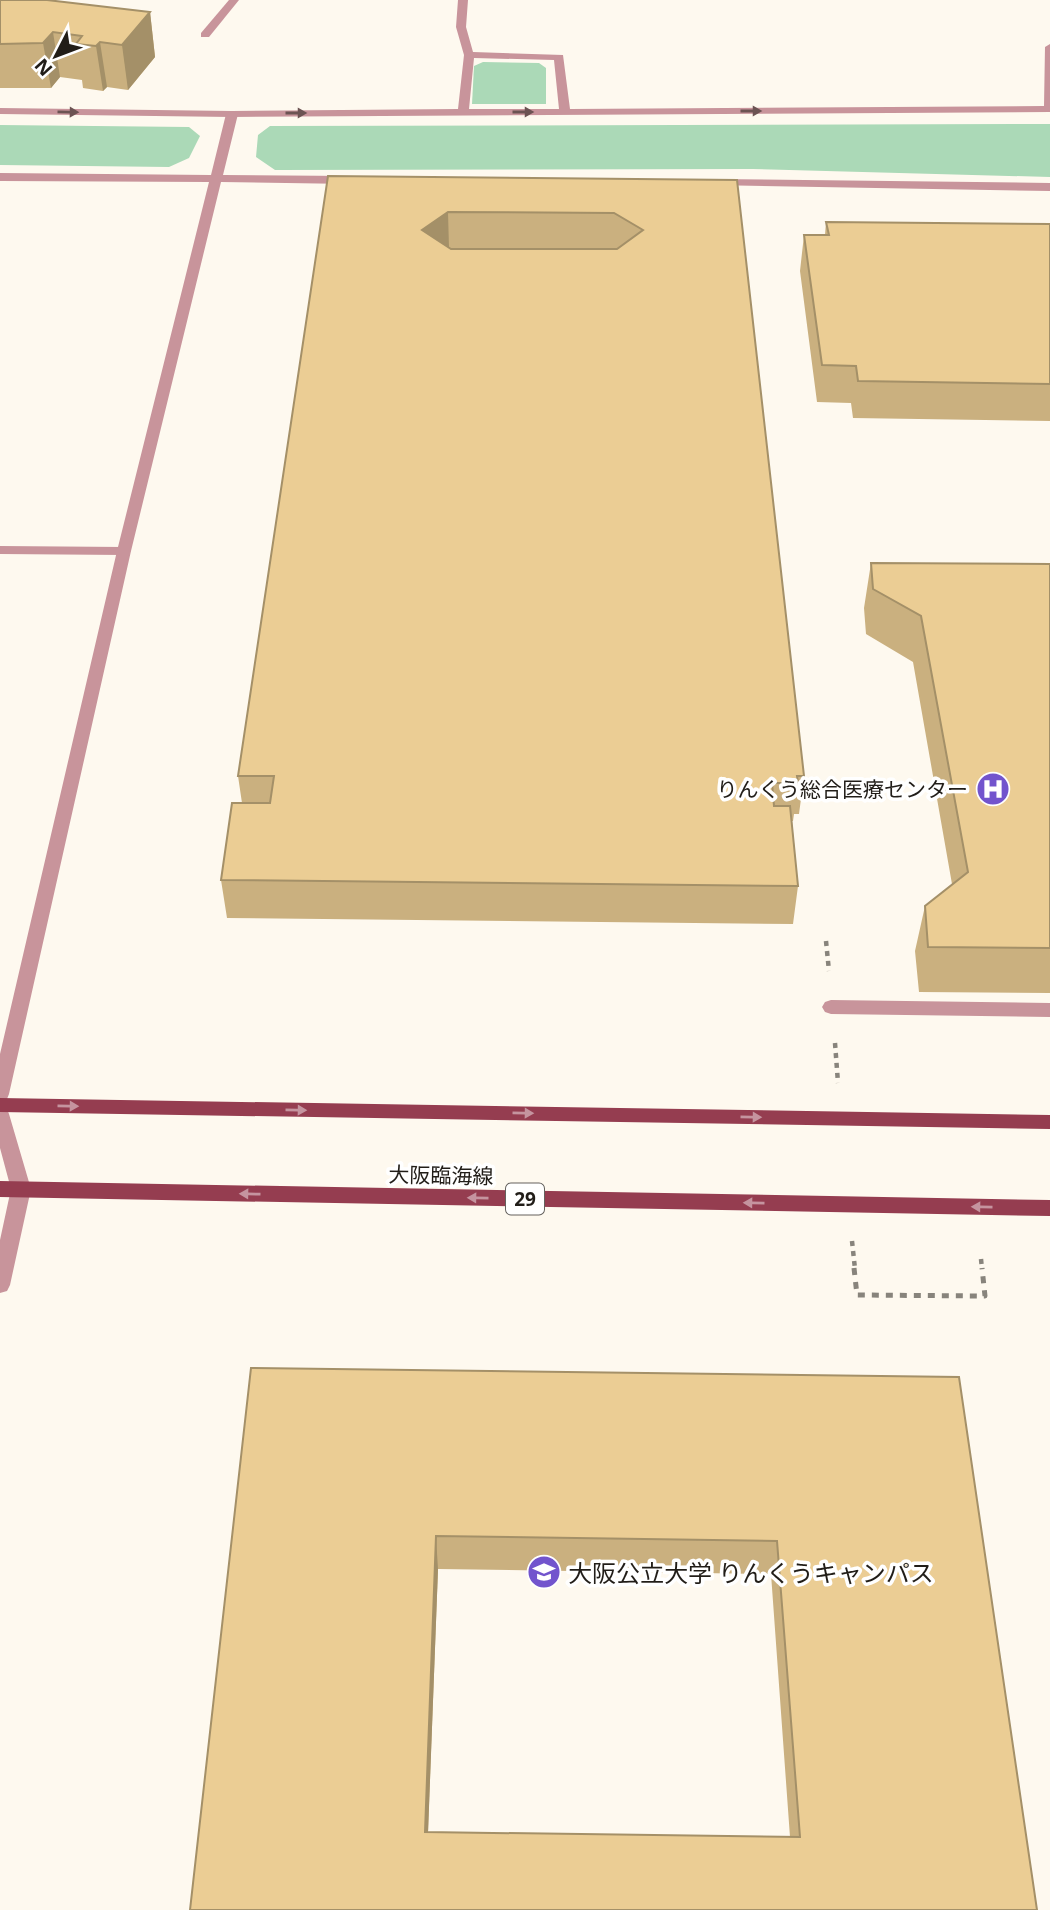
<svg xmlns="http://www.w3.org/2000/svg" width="1050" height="1910" font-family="'Open Sans','Noto Sans JP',sans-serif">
<rect width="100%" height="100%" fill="#fef9ef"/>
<g fill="#abd9b7">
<polygon points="483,62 539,63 546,68 546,104 472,104 474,66"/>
<polygon points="1050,124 1050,177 753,169 275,170 256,157 258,135 270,126"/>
<polygon points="0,125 189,127 200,136 189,158 169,167 0,165"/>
</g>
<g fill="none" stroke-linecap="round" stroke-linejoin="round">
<g stroke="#88847c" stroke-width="4.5" stroke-dasharray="5 5" stroke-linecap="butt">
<polyline points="826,941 829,971"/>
<polyline points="835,1043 838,1083"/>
<polyline points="852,1241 855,1269"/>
<polyline points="981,1259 982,1269"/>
</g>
<polyline stroke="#88847c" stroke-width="5" stroke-dasharray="7 7" stroke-linecap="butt" points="854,1268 857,1295 985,1296 982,1268"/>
<polygon fill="#c8949b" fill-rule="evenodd" points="831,1000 1050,1003 1050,1017 831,1014 825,1012 822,1007 825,1002"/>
<g fill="#c8949b" fill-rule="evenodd">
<polygon points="229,0 239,0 209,37 201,37 201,33"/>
<path d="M458 0H468L466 27 473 52 563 55 570 109 1044 106 1045 47 1050 44V112L232 117 0 114V108L232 111 458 109 464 55 456 27ZM474 58 554 60 559 109H469Z"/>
<polygon points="0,546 124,547 131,551 124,555 0,554"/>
</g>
<g fill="#c8949b" fill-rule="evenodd">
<polygon points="232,111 238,114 223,175 350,176 356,180 350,184 221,182 131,551 9,1094 7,1099 0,1101 0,1054 117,551 209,182 0,181 0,173 211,175 226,114"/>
<polygon points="714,179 1050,183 1050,191 710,185 710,181"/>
<polygon points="0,1107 7,1109 9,1114 31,1189 10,1285 7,1291 0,1293 0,1240 11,1189 0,1148"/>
</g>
<g fill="#953d50" fill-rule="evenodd">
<polygon points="0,1098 1050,1115 1050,1129 0,1112"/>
<polygon points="0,1181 1050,1200 1050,1216 0,1197"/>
</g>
</g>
<g fill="#cab07f" fill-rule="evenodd">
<polygon points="0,0 150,12 155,57 128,90 107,87 103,91 83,88 82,80 60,77 51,88 0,88"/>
<path d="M328 176 737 180 804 776 799 814H794L793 821H792L798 886 793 924 227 918 221 880 242 803 238 776ZM450 248 583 249H451Z"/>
<polygon points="826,222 1050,224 1050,421 853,418 851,403 817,402 800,271 804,235 825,235"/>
<polygon points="871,563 1050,564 1050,993 919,992 915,951 925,906 952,884 913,662 866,634 864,608"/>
<path d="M251 1368 959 1377 1037 1910H190ZM438 1569 771 1574 790 1837 428 1832Z"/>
</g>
<g fill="#a49068">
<polygon points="150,12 155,57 128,90 122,45"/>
<polygon points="53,32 60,77 51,88 43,43"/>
<polygon points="100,42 107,87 103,91 96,46"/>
<polygon points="448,212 449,248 422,230"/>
<polygon points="436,1536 438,1569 427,1860 425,1832"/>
</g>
<g fill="#ebcd94" stroke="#a49068" stroke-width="2" fill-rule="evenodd">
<polygon points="0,0 47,0 150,12 122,45 100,42 96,46 76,44 82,36 53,32 43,43 0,44"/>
<path d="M328 176 737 180 804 776H797L798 783H772L774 806H790L798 886 221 880 232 803H270L274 776H238ZM448 212 614 213 643 230 617 249H451L422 230Z"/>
<polygon points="826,222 1050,224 1050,384 858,381 856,366 822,365 804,235 829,235"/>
<polygon points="871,563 1050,564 1050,948 928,947 925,906 968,872 921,616 873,589"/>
<path d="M251 1368 959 1377 1037 1910H190ZM436 1536 777 1541 800 1837 425 1832Z"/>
</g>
<defs><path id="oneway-solid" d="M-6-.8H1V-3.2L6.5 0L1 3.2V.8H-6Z" transform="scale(1.75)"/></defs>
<g fill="#6c5353">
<use href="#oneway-solid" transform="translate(751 111)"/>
<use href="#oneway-solid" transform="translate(68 112) rotate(1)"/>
<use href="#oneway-solid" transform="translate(523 112)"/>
<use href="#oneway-solid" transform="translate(296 113)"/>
</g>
<g fill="#c5949f">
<use href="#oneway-solid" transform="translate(68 1106) rotate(1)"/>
<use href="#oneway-solid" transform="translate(296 1110) rotate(1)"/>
<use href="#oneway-solid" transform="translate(523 1113) rotate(1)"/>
<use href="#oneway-solid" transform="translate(751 1117) rotate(1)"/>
<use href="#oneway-solid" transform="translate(250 1194) rotate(-179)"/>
<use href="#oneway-solid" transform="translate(478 1198) rotate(-179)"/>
<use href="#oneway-solid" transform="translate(754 1203) rotate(-179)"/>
<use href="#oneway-solid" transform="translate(982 1207) rotate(-179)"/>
</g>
<defs>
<symbol id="hospital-disc" viewBox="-11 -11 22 22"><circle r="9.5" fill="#7254cd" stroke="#fff"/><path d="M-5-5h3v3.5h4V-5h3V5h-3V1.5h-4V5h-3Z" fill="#fff"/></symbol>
<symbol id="university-disc" viewBox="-11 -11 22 22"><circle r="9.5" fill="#7254cd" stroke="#fff"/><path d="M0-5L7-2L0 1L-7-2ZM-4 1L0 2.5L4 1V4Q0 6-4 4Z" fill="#fff"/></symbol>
</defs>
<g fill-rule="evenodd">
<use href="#hospital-disc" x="974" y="770" width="38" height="38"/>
<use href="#university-disc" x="525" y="1553" width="38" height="38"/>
</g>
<g text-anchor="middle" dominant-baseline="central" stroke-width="7" stroke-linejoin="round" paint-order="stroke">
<rect fill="#fff" stroke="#64615d" stroke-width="2" x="506" y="1183.5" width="38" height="31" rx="5"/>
<g font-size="19" font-weight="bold" fill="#211d18">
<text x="525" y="1199">29</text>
</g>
<g font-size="21" fill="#211d18" stroke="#fff" text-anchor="end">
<text x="968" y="789">りんくう総合医療センター</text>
</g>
<g font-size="21" fill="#211d18" stroke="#fff">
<text transform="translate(441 1175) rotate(1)">大阪臨海線</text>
</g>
<g font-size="24" fill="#211d18" stroke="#fff" text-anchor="start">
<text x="568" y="1572">大阪公立大学 りんくうキャンパス</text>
</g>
</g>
<g transform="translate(56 56) rotate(228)" stroke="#ffffff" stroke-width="5" paint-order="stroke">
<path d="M0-5L12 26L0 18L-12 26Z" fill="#211d18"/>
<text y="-10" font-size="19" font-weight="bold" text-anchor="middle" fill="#211d18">N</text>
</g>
</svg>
